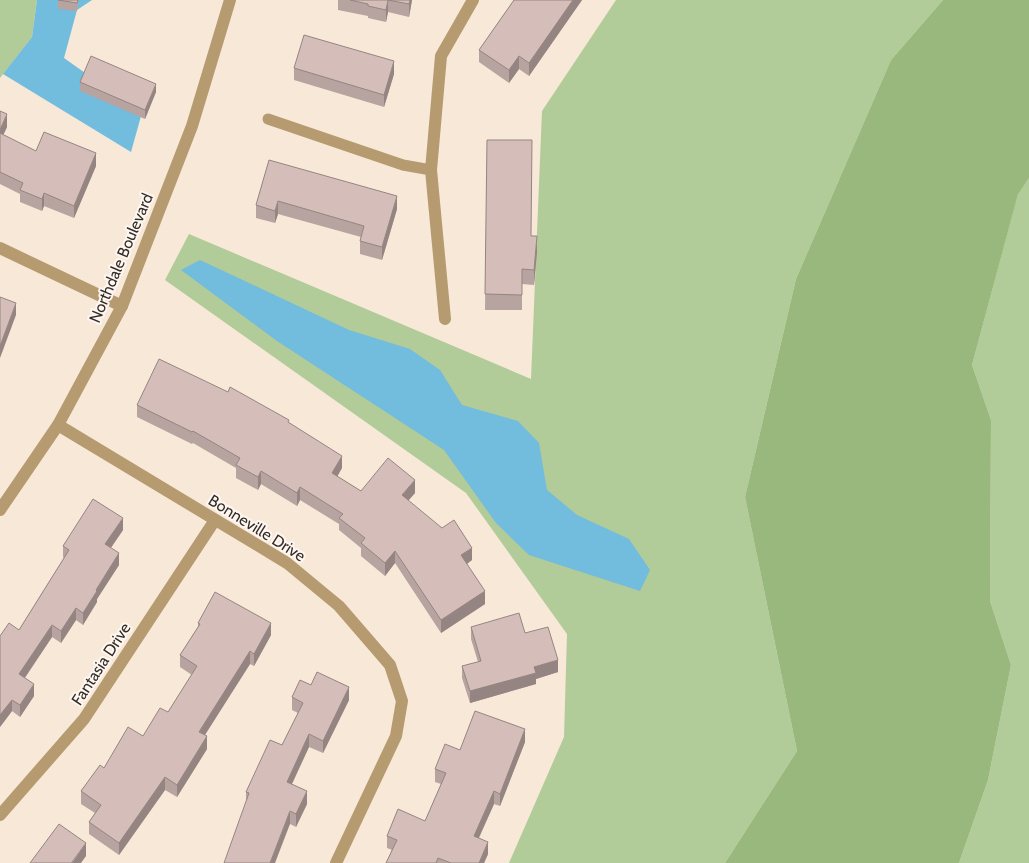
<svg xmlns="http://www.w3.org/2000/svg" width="1029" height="863" font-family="Cabin,sans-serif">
<rect width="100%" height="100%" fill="#f8e8d8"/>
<g fill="#b1cb99">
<polygon points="0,0 37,0 32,37 0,78"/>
<polygon points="616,0 943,0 891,60 796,279 745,497 797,751 725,863 509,863 564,737 567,634 466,493 165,280 189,234 531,379 542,111"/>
<polygon points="1029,178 1029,863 959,863 988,780 1011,665 990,601 991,420 972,365 1018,193"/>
</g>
<polygon fill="#99b87d" points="943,0 1029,0 1029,178 1018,194 972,365 991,420 990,601 1011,665 988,780 959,863 725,863 797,751 745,497 796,279 891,60"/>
<g fill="#72bcdd">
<polygon points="37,0 92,0 77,10 64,58 95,80 143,109 131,152 3,74 32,37"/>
<polygon points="200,260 349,330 410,349 440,370 462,405 518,421 539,443 547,490 577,515 629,539 650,570 640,591 529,555 496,523 444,450 277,341 181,270"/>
</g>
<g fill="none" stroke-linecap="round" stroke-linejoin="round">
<polyline stroke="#b69a70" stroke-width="11" points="268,119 403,165 431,170"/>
<g stroke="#b69a70" stroke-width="12">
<polyline points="0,248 122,306"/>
<polyline points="445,319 431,170 441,56 473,0"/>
<polyline points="58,425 287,563 339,606 390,665 402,701 396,736 336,863"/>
<polyline points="0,510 58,425 122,306 192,126 230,0"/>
<polyline points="0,815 84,719 215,520"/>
</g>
</g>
<g fill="#b7a39f">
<polygon points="58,0 79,0 77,11 58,9"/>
<polygon points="338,0 412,0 409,17 388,12 386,22 368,18 368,16 338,10"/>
<polygon points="514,0 582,0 529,76 519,69 509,83 479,62 479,50"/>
<polygon points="294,68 394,74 384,107 294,80"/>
<polygon points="80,82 156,92 145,119 80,91"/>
<polygon points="0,111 7,127 3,135 36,151 96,166 74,218 44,206 42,211 20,202 20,194 0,184"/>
<polygon points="487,140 531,236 537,252 534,285 522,284 522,310 485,310"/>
<polygon points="269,160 397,209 382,260 360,254 360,241 361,237 278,214 275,223 256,218 256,205"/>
<polygon points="137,405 289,423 342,468 337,476 361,491 415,493 408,500 472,560 467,564 485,604 441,633 395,563 385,576 361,556 361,548 339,530 339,524 300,500 297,506 261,484 258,490 236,478 236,468 193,443 192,444 137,417"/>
<polygon points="123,530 111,548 119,565 97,599 97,602 83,625 76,620 61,643 52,637 25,678 34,696 20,717 12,711 0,727 19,630 64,558 63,557 63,546"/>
<polygon points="198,623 271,635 254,666 250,664 205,735 207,749 177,797 165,790 119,855 89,834 89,822 95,813 81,804 81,791 104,768 143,736 168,712 192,675 180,667 180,655 198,627"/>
<polygon points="471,627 525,633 558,672 536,679 536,684 470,703 462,678 462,666 478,662 471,639"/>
<polygon points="311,685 349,700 323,753 309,747 291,784 307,804 296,827 246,802 246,792 282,745 298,713 292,710 292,697"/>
<polygon points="525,742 500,806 494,804 479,838 488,854 484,863 386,863 392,850 387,848 387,836 425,821 441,784 435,782 435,769 460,750"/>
</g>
<g fill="#958582">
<polygon points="388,0 388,12 386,22 386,10"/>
<polygon points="410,0 412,0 409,17 409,4"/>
<polygon points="573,0 582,0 529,76 529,63"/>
<polygon points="519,56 519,69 509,83 509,70"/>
<polygon points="394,61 394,74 384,107 384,95"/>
<polygon points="156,84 156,92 145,119 145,110"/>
<polygon points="7,114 7,127 0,142 0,130"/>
<polygon points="96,153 96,166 74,218 74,206"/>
<polygon points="44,193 44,206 42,211 42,199"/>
<polygon points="397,196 397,209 382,260 382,247"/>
<polygon points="278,201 278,214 275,223 275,211"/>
<polygon points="537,236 537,252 534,285 534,270"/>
<polygon points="16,303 16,315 0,358 0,346"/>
<polygon points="342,456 342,468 332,486 332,473"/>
<polygon points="261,471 261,484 258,490 258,477"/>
<polygon points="415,480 415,493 402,508 402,495"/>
<polygon points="300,487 300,500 297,506 297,493"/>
<polygon points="123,518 123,530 105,556 105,544"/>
<polygon points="472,548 472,560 461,568 461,555"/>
<polygon points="395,551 395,563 385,576 385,563"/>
<polygon points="119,553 119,565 97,599 97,602 83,625 83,613 96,590"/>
<polygon points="485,591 485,604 441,633 441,620"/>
<polygon points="76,608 76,620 61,643 61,631"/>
<polygon points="271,623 271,635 254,666 254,654"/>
<polygon points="52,625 52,637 19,686 19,674"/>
<polygon points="250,651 250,664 199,744 199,732"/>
<polygon points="558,660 558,672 536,679 536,684 470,703 470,691 534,667"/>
<polygon points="34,684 34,696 20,717 20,705"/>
<polygon points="349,687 349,700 323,753 323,741"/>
<polygon points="12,700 12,711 0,727 0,715"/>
<polygon points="525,729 525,742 500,806 500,794"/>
<polygon points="309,734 309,747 287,795 287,782"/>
<polygon points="207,736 207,749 177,797 177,785"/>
<polygon points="165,777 165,790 119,855 119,843"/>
<polygon points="307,791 307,804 296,827 296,814"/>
<polygon points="494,791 494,804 474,848 474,836"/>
<polygon points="290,811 290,824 275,863 270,863"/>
<polygon points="488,842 488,854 484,863 479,863"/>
<polygon points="86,843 86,856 81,863 72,863"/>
</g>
<g fill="#d5beb9" stroke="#958582">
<polygon points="58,0 78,0 77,3"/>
<polygon points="350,0 388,0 386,10 368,6 368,4"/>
<polygon points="388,0 410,0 409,4"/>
<polygon points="514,0 573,0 529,63 519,56 509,70 479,50"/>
<polygon points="304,35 394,61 384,95 294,68"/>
<polygon points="91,56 156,84 145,110 80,82"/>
<polygon points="0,111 7,114 0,130"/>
<polygon points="44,132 96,153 74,206 44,193 42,199 20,190 23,183 0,172 0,133 36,151"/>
<polygon points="487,140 532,140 531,236 537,236 534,270 522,269 522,295 485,294"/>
<polygon points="269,160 397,196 382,247 360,241 364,226 278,201 275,211 256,205"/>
<polygon points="0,297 16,303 0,346"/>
<polygon points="159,359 228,392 230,387 289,420 288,422 342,456 332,473 361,491 388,458 415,480 402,495 442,528 454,520 472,548 461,555 485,591 441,620 395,551 385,563 361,543 365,538 339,518 343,514 300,487 297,493 261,471 258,477 236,465 240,458 193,431 192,432 137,405"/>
<polygon points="93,499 123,518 105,544 119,553 96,590 97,591 83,613 76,608 61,631 52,625 19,674 34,684 20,705 12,700 0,715 0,636 9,623 19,630 69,550 63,546"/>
<polygon points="215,592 271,623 254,654 250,651 199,732 207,736 177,785 165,777 119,843 89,822 101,805 81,791 100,765 104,768 128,727 143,736 160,708 168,712 197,666 180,655 200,624 198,623"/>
<polygon points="519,613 525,633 548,627 558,660 534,667 536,673 470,691 462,666 481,661 471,627"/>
<polygon points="317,672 349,687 323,741 309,734 287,782 307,791 296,814 290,811 270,863 224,863 249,793 246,792 270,740 282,745 303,703 292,697 300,680 311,685"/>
<polygon points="475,711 525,729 500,794 494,791 474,836 488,842 479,863 451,863 438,858 436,863 386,863 397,840 387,836 398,809 425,821 446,773 435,769 445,744 460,750"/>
<polygon points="59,824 86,843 72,862 72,863 30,863"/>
</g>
<g text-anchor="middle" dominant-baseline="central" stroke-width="4" stroke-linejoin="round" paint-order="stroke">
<g font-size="16" fill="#332d27" stroke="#fef7f1">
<text transform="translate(121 258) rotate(-67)">Northdale Boulevard</text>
<text transform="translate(257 528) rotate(32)">Bonneville Drive</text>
<text transform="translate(101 664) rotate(-57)">Fantasia Drive</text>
</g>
</g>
</svg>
